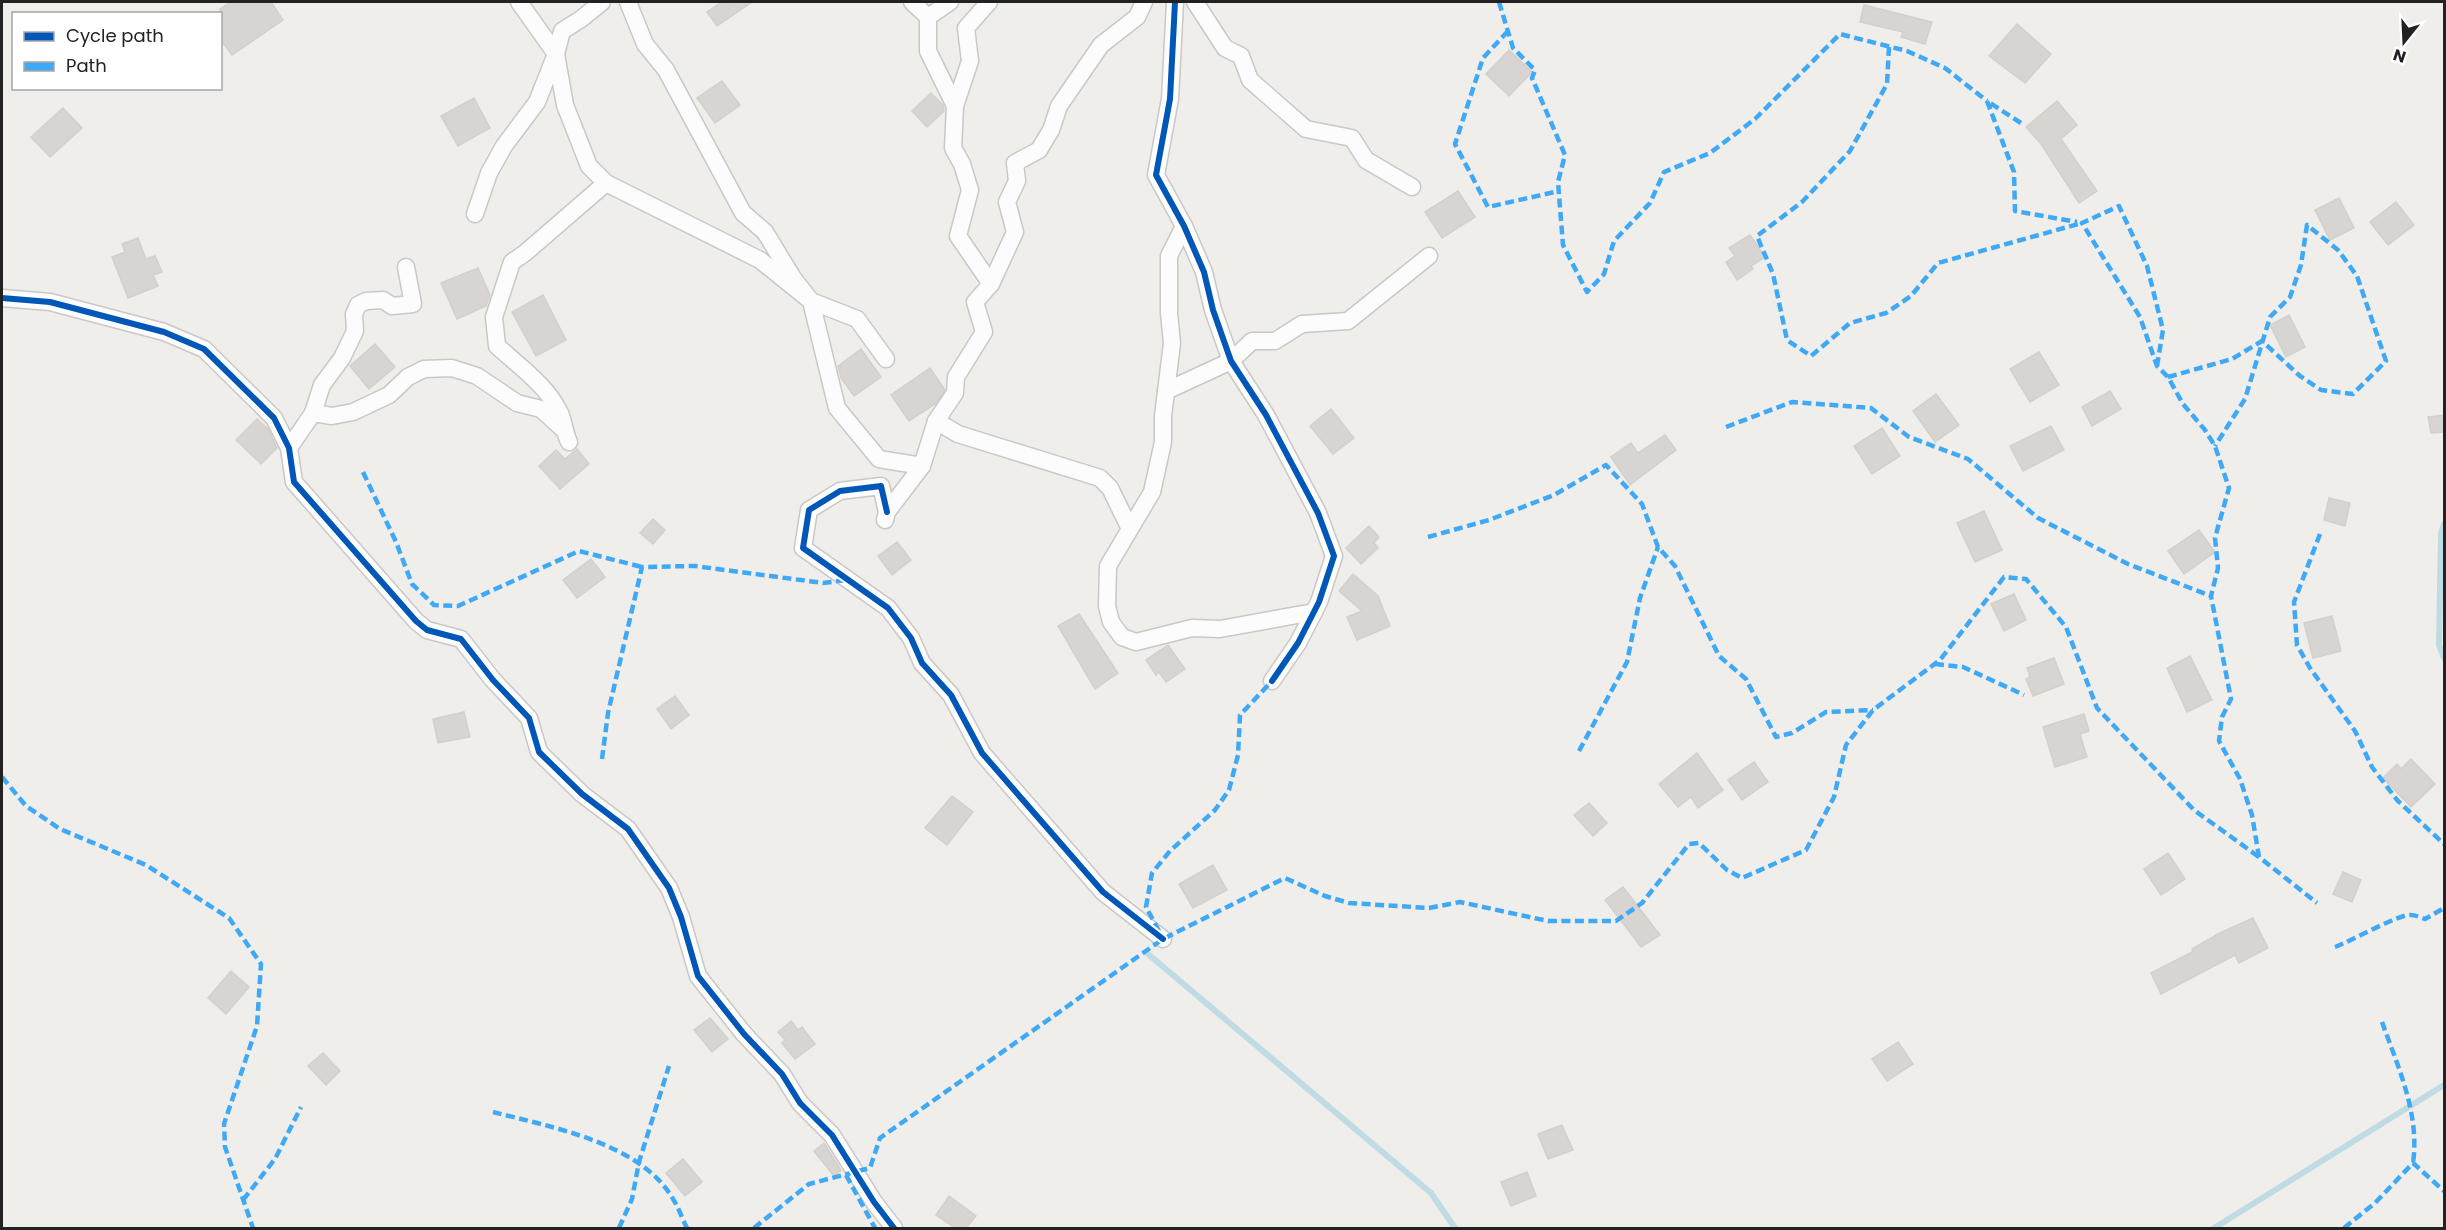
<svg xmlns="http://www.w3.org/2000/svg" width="2446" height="1230" font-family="Poppins,sans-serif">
<rect width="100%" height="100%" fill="#f0eeeb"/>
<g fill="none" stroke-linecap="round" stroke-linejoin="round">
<g stroke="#bfdbe3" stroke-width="6">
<polyline points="2444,524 2441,534 2439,645 2444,658"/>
<polyline points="1148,954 1431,1193 1455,1228"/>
<polyline points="2214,1228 2444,1085"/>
</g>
</g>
<g fill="#d7d4d2" stroke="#d3d0cc" stroke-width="1.5">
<polygon points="231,2 271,2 283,20 232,55 220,39 220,9"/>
<polygon points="722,2 752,2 717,26 707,12"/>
<polygon points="1864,5 1932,22 1925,44 1901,37 1903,32 1860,22"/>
<polygon points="2017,24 2051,54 2025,83 1989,56"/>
<polygon points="1509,50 1532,72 1509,96 1486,74"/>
<polygon points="722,81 740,105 715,123 697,98"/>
<polygon points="931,93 943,105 944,111 927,127 912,111"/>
<polygon points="474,98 490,128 458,146 441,116"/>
<polygon points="2057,101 2077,125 2061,139 2097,191 2079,203 2041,144 2026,127"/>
<polygon points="63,108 82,128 50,157 31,137"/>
<polygon points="1458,191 1475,217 1442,238 1425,212"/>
<polygon points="2339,198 2354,228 2330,240 2315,210"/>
<polygon points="2396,202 2414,225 2388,245 2370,222"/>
<polygon points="1750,235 1765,257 1751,266 1753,269 1737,280 1726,262 1735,256 1729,248"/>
<polygon points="138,238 146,259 155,256 162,272 153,275 158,286 128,298 112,257 125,252 122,244"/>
<polygon points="478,268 490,295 486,306 457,319 441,283"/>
<polygon points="543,295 566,340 536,356 512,312"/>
<polygon points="2289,315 2305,347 2286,357 2270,325"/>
<polygon points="375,344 395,367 369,389 350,366"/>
<polygon points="861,349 881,377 854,396 841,378 838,366"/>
<polygon points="2039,352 2059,385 2030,402 2010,369"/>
<polygon points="930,368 945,390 935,404 909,421 891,395"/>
<polygon points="2110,391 2121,409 2092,426 2082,407"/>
<polygon points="1936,394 1959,425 1935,442 1913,411"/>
<polygon points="1331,409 1354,438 1333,454 1310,426"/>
<polygon points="2445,415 2445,432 2431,433 2428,417"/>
<polygon points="257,419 268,429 277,448 261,464 236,440"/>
<polygon points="2051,426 2064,450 2023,471 2010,446"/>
<polygon points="1882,428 1900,456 1872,474 1854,446"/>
<polygon points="1665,435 1676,450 1630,485 1611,457 1631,443 1638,453"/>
<polygon points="577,449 589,464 560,489 539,466 556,450 565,459"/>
<polygon points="2329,498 2350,503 2345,526 2324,520"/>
<polygon points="1984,511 2002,550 1975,562 1957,523"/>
<polygon points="653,519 665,530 653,544 640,533"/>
<polygon points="1369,526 1379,537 1374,543 1378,548 1361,564 1346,548"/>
<polygon points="2199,530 2215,552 2184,574 2168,551"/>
<polygon points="897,542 911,560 892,575 878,556"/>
<polygon points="591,559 605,577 577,598 563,580"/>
<polygon points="1353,574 1378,596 1390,626 1357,640 1347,617 1362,611 1339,591"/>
<polygon points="2014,594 2026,620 2004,631 1991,604"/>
<polygon points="1079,614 1118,673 1095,689 1058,626"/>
<polygon points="2332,616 2341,651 2313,658 2304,623"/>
<polygon points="1168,645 1185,669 1166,682 1159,672 1156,675 1146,660"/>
<polygon points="2190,656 2212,700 2187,712 2167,668"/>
<polygon points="2054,658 2064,684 2033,696 2026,679 2030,677 2027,668"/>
<polygon points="675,696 689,715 671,729 657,709"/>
<polygon points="464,712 470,737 438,743 433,719"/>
<polygon points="2084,714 2089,731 2080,734 2087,757 2055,767 2043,727"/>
<polygon points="1697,753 1723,790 1698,808 1691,797 1678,807 1659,784"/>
<polygon points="2411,759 2435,784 2411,807 2383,778 2397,764 2401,769"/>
<polygon points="1754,762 1768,782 1742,800 1728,780"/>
<polygon points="952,796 973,812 947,845 925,828"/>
<polygon points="1589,803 1607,823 1593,836 1574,815"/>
<polygon points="2168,853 2185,879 2161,895 2144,869"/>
<polygon points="1213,865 1227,890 1193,908 1179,884"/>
<polygon points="2343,872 2361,880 2352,902 2333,894"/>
<polygon points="1623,887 1660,935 1641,947 1605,900"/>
<polygon points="2253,918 2268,948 2239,963 2235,955 2161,994 2151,973 2194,951 2192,949 2220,933"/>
<polygon points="231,971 249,987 226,1014 208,998"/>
<polygon points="710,1018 728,1039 712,1052 694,1030"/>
<polygon points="791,1021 798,1030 802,1027 815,1044 795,1059 782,1043 785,1040 778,1032"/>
<polygon points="1898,1042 1913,1064 1887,1081 1872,1059"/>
<polygon points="323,1053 340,1071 326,1085 308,1066"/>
<polygon points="1562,1125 1573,1150 1548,1159 1538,1134"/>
<polygon points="824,1143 841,1170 834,1176 814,1151"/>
<polygon points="683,1159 702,1182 685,1196 666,1173"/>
<polygon points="1527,1172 1536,1196 1511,1206 1501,1182"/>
<polygon points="949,1196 976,1216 966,1228 955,1228 936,1215"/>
</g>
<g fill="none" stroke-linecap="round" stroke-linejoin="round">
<defs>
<g id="street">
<polyline points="519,2 556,54 565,105 589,166 606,183 760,260 811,301 837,408 879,459 922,466"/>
<polyline points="628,2 645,44 666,70 743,213 765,232 793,278 811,301 857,319 886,359"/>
<polyline points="912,2 928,17 950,2"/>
<polyline points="989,2 966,28 970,61 955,106 953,148 962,164 970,190 958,236 991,284"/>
<polyline points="1175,2 1170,99 1156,175 1184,226 1204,272 1213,310 1231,361 1266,415 1318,513 1334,556 1319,602 1298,643 1272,681"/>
<polyline points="1195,2 1225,48 1241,56 1250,80 1306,129 1352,138 1366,160 1412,187"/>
<polyline points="928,17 928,51 955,106"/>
<polyline points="475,214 489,173 504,146 537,102 556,54 562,31 581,19 602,2"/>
<polyline points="1184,226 1169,256 1169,313 1172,343 1163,416 1163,442 1152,492 1108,566 1107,606 1111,622 1122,637 1136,642 1192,628 1220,629 1314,612 1310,619"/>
<polyline points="2,298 50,302 164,332 204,349 274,418 289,448 294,482 416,621 427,630 461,639 493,680 529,718 539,752 582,794 628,829 669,888 681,917 698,976 744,1034 782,1074 800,1103 832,1135 874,1202 894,1228"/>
<polyline points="1166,391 1231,361 1252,341 1275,341 1302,324 1348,321 1429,256"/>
<polyline points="313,413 332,416 353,412 389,395 408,377 424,369 452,368 477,376 517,403 541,409 563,429"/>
<polyline points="936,421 958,434 1100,478 1110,488 1130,529"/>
<path d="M569 442C564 432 564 420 559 411 546 385 519 366 497 346L494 317 512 262 525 253 606 183"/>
<polyline points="289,448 313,413 322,385 342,358 355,331 354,314 358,305 366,301 383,300 392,306 413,304 406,267"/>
<polyline points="887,512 881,486 840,491 809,510 803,548 888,608 911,638 922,663 951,695 982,753 1103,892 1163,939"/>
<polyline points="885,520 887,512 922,466 936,421 955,393 956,377 984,332 975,302 991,284 1015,232 1007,202 1017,181 1015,163 1039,150 1051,130 1059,106 1101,45 1137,17 1144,2"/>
</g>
</defs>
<use href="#street" stroke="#c9c8c7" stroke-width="19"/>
<use href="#street" stroke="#fdfcfc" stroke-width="16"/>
<g stroke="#3fa9f5" stroke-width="4.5" stroke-dasharray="9 4.5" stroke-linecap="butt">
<polyline points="1499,2 1513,48 1535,70 1532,78 1565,155 1558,182 1563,245 1587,292 1604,274 1614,241 1650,203 1664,172 1710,153 1755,119 1840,34 1907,51 1945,68 1987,101"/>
<polyline points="1508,31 1483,58 1455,144 1488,207 1559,191"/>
<polyline points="1889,47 1887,84 1850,151 1802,202 1757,236 1773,274 1787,340 1811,356 1850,323 1886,313 1911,296 1938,263 2082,223"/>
<polyline points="2021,123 1987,101 2014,172 2015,211 2077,222"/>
<polyline points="2157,366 2163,330 2147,266 2119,206 2082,223 2140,317 2157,366 2168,377 2183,404 2205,430 2215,446 2229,488 2215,538 2218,568 2211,596 2231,699 2222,717 2219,741 2240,779 2252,815 2259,857 2317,903"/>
<polyline points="2168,377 2232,359 2262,341 2300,376 2321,390 2353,394 2386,361 2357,276 2338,250 2307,225 2301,265 2290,297 2270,317 2245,399 2215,446"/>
<polyline points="1726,427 1792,402 1871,408 1909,437 1968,459 2038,518 2128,564 2211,596"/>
<polyline points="363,472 396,542 412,584 434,605 458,606 579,551 642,567"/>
<polyline points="2320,534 2294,602 2297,645 2310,668 2355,731 2372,767 2397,800 2444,844"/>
<polyline points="1428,537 1489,520 1554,495 1606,465 1642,504 1658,547 1675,566 1719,656 1746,679 1776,737 1792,733 1826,712 1873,710"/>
<polyline points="1935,664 1963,667 2024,695"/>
<polyline points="1579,751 1627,662 1640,598 1658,547"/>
<polyline points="602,759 608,713 642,567 695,566 823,583 847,580"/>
<polyline points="2,777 26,806 60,829 146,865 229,918 261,964 257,1026 224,1124 225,1147 253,1228"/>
<polyline points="1159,931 1146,907 1152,873 1170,851 1215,810 1229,790 1238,755 1240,715 1272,681"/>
<path d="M2335 947C2349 942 2401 913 2411 915 2416 915 2421 918 2425 919L2444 908"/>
<path d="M2382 1022C2398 1067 2420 1114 2413 1163"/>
<path d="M493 1112C551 1127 641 1143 673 1199 679 1208 682 1219 687 1228"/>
<polyline points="846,1175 875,1228"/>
<polyline points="243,1200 275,1159 301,1107"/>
<polyline points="619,1228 632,1199 639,1162 669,1066"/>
<polyline points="754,1228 809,1184 870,1168 880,1138 1163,939 1285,878 1325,896 1349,903 1429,908 1460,902 1548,921 1616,921 1642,903 1689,844 1699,843 1727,870 1742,878 1806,850 1834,797 1846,745 1873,710 1940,660 2004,577 2026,579 2066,627 2097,708 2194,810 2259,857"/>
<polyline points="2344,1228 2375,1203 2413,1163 2444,1191"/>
</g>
<defs>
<g id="cycleway">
<polyline points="1175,2 1170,99 1156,175 1184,226 1204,272 1213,310 1231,361 1266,415 1318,513 1334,556 1319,602 1298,643 1272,681"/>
<polyline points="2,298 50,302 164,332 204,349 274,418 289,448 294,482 416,621 427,630 461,639 493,680 529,718 539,752 582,794 628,829 669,888 681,917 698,976 744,1034 782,1074 800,1103 832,1135 874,1202 894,1228"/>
<polyline points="887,512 881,486 840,491 809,510 803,548 888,608 911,638 922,663 951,695 982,753 1103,892 1163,939"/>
</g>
</defs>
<use href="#cycleway" stroke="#fff" stroke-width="10"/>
<use href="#cycleway" stroke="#0057b8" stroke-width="6"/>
</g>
<rect width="2446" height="1230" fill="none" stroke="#222222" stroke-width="6"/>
<rect x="12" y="12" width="210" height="78" fill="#ffffff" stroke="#a7a7a7" stroke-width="1.5"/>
<rect x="24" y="32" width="30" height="9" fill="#0057b8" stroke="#a7a7a7" stroke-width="1.5"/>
<text x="66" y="42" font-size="18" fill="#222222">Cycle path</text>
<rect x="24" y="62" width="30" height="9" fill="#3fa9f5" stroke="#a7a7a7" stroke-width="1.5"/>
<text x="66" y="72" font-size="18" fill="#222222">Path</text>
<g transform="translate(2404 42) rotate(198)" stroke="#ffffff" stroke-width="4.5" paint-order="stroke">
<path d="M0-4.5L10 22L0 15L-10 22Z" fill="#222222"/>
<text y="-9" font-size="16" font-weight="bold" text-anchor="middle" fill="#222222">N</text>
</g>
</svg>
